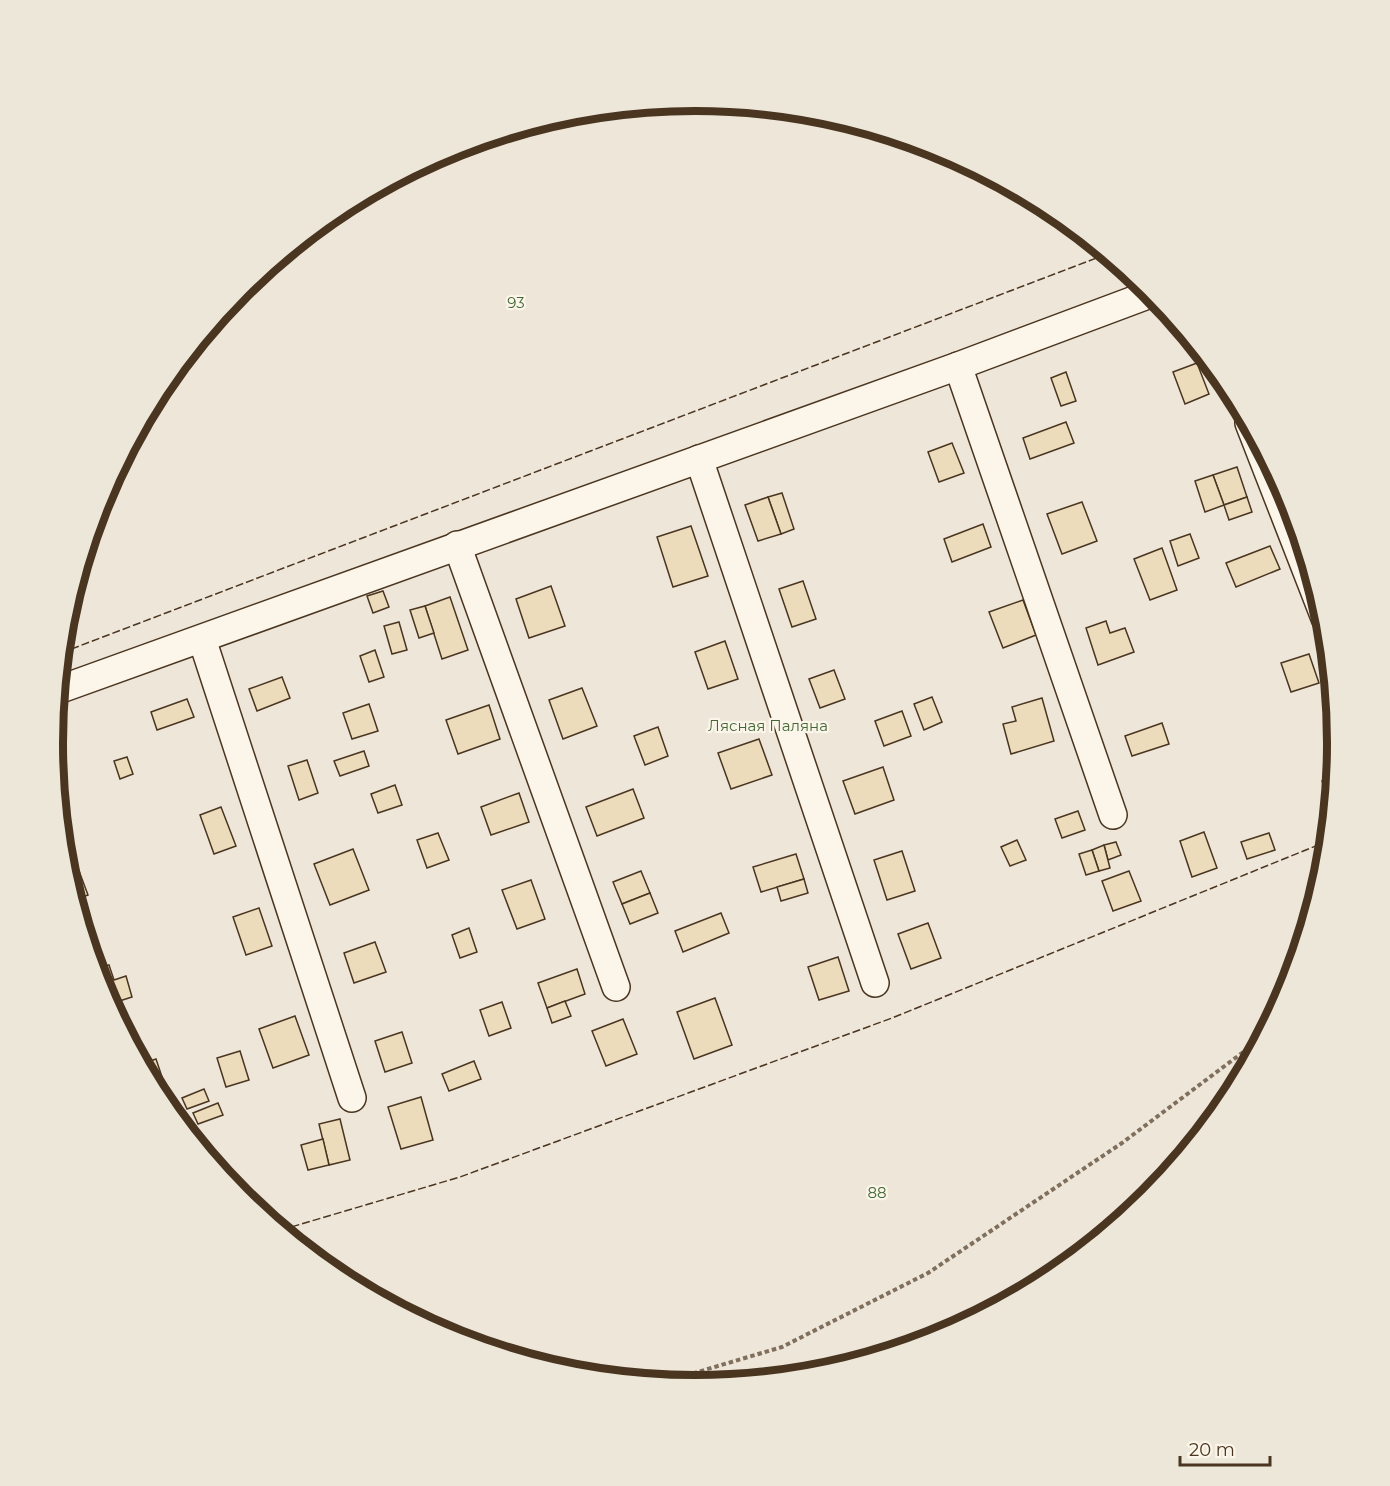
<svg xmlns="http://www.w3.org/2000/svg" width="1390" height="1486" font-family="Montserrat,sans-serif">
<rect width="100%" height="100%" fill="#fbf6e9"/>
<circle fill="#ede6d9" stroke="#887966" stroke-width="1.5" cx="695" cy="743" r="640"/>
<g fill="#ecdcbc" stroke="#4a3520" stroke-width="1.5">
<polygon points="1197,363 1209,394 1185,404 1173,372"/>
<polygon points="1066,372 1076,401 1061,406 1051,378"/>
<polygon points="1066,422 1074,443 1030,459 1023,438"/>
<polygon points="952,443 964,473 939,482 928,452"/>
<polygon points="1237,467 1247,497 1224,505 1213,475"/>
<polygon points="1213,475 1224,505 1205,512 1195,481"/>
<polygon points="782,493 794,529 781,534 768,497"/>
<polygon points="768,497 781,534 758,541 745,505"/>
<polygon points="1247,497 1252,512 1229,520 1224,505"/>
<polygon points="1082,502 1097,541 1062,554 1047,514"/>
<polygon points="983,524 991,547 952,562 944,539"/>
<polygon points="691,526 708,576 673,587 657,537"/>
<polygon points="1190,534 1199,558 1178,566 1170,541"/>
<polygon points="1270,546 1280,569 1236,587 1226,563"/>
<polygon points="1162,548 1177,590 1150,600 1134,559"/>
<polygon points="803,581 816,619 792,627 779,589"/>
<polygon points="551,586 565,626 529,638 516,599"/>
<polygon points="383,591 389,607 373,613 367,596"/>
<polygon points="450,597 468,650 442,659 425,606"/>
<polygon points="1023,600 1036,635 1003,648 989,612"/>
<polygon points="425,606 434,633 419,638 410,610"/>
<polygon points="1106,621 1110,633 1125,628 1134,652 1098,665 1086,628"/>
<polygon points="399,622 407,650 392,654 384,626"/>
<polygon points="725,641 738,679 708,689 695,652"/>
<polygon points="375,650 384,677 369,682 360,656"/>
<polygon points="1309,654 1319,683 1291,692 1281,663"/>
<polygon points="834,670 845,699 820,708 809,679"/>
<polygon points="282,677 290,698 257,711 249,689"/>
<polygon points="582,688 597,726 563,739 549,700"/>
<polygon points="932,697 942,722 924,730 914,704"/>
<polygon points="1042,698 1054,741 1011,754 1003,724 1016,721 1012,707"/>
<polygon points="187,699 194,717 157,730 151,712"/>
<polygon points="369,704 378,731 352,739 343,713"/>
<polygon points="489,705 500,739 458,754 446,720"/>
<polygon points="902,711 911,736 884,746 875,721"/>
<polygon points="1162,723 1169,744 1132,756 1125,736"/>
<polygon points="658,727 668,756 645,765 634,736"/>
<polygon points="759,739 772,775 731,789 718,753"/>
<polygon points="364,751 369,766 340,776 334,761"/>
<polygon points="127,757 133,774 120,779 114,761"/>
<polygon points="307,760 318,793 299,800 288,766"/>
<polygon points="883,767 894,800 855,814 843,781"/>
<polygon points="1334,776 1331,805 1322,781"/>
<polygon points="395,785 402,805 378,813 371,794"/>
<polygon points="633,789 644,818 597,836 586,807"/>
<polygon points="519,793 529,822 491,835 481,807"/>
<polygon points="221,807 236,846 214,854 200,815"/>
<polygon points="1078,811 1085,830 1062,838 1055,819"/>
<polygon points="1204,832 1217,868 1192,877 1180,841"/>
<polygon points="438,833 449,860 427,868 417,840"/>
<polygon points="1269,833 1275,850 1247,859 1241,842"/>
<polygon points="1017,840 1026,860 1010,866 1001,847"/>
<polygon points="1116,842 1121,855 1108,860 1104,845"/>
<polygon points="1104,845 1110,868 1099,871 1092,850"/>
<polygon points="353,849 369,890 330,905 314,864"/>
<polygon points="1092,850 1099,871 1086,875 1079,854"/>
<polygon points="902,851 915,891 887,900 874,860"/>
<polygon points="72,852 88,895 74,900 64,855"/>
<polygon points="796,854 804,879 761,892 753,867"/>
<polygon points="641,871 650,893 622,904 613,882"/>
<polygon points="1129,871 1141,901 1113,911 1102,881"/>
<polygon points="804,879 808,893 781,901 777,887"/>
<polygon points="531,880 545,919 517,929 502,890"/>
<polygon points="650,893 658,913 630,924 622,904"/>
<polygon points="259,908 272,946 246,955 233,917"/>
<polygon points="721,913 729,933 683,952 675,931"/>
<polygon points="928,923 941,958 911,969 898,934"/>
<polygon points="469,928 477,952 460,958 452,935"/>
<polygon points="375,942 386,972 354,983 344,953"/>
<polygon points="838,957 849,991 819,1000 808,967"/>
<polygon points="109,965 114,980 126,976 132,997 110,1004 95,969"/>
<polygon points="577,969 585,994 547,1008 538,983"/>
<polygon points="715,998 732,1045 694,1059 677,1012"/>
<polygon points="565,1001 571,1016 552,1023 547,1008"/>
<polygon points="502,1002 511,1028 489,1036 480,1010"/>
<polygon points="295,1016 309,1055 273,1068 259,1029"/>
<polygon points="623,1019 637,1054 606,1066 592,1031"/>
<polygon points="402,1032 412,1063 385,1072 375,1041"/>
<polygon points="240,1051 249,1080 226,1087 217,1058"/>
<polygon points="156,1059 171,1104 165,1105 141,1064"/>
<polygon points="474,1061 481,1079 449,1091 442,1074"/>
<polygon points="204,1089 209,1101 187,1109 182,1098"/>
<polygon points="421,1097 433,1140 401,1149 388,1107"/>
<polygon points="218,1103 223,1115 198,1124 193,1113"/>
<polygon points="340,1119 350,1160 329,1165 319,1124"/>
<polygon points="323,1139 329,1165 308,1170 301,1145"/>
</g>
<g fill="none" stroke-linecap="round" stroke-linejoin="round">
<defs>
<g id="street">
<polyline points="958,366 1113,815"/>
<polyline points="1249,423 1325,618"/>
<polyline points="699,459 875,983"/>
<polyline points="457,545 616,987"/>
<polyline points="202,639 352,1098"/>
<polyline points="58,690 958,366 1153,293"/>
</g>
</defs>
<use href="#street" stroke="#4a3520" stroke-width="30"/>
<polyline stroke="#7f6f5c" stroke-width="4" stroke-dasharray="4.5 3" stroke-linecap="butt" points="664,1382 782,1347 928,1273 1122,1143 1262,1038"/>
<use href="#street" stroke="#fbf6e9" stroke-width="27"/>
<g stroke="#4a3520" stroke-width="1.5" stroke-dasharray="8 3" stroke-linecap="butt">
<polyline points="61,653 1107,254"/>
<polyline points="281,1230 460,1177 892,1018 1328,841"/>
</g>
</g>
<g text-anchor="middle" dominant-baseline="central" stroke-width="4.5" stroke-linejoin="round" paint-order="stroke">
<g font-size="15" fill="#436837" stroke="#fbf6e9">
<text x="516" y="302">93</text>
<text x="768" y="725">Лясная Паляна</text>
<text x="877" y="1192">88</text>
</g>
</g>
<path d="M0 0H1390V1486H0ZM63 743a632 632 0 1 1 1264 0a632 632 0 1 1-1264 0Z" fill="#ede7d9" fill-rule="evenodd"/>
<path fill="none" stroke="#4a3520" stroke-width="8" d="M63 743a632 632 0 1 1 1264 0a632 632 0 1 1-1264 0Z"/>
<path d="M1180 1456v9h90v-9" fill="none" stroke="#4a3520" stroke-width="3"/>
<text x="1189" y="1456" font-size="18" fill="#4a3520" stroke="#fbf6e9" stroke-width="4.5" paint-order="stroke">20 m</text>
</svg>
